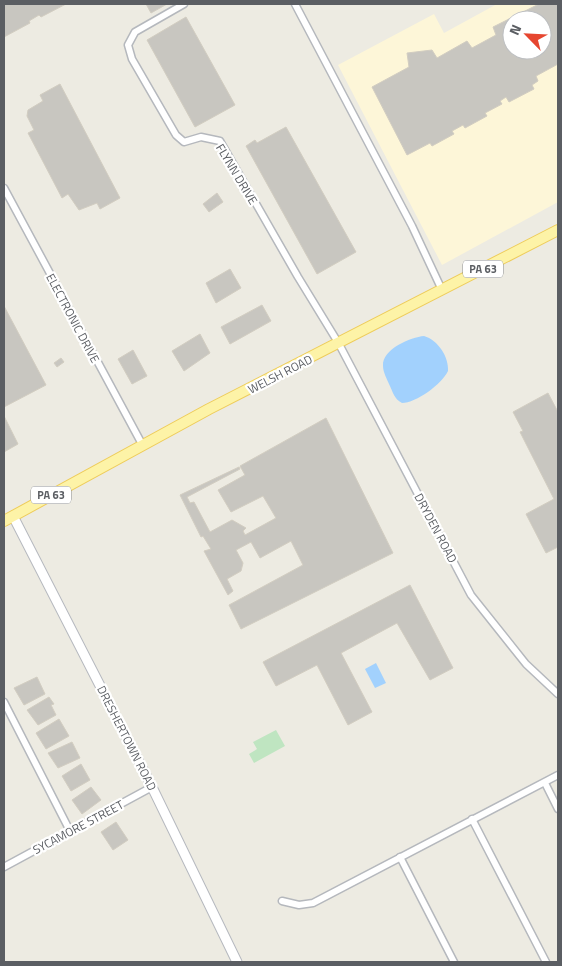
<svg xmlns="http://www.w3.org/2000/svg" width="562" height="966" font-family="'Titillium Web',sans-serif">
<rect width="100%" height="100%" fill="#edebe2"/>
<path fill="#fdf6d8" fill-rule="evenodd" d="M497 4H558V202L442 265 338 65 434 14 444 33ZM512 20H542V50H512Z"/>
<polygon fill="#bfe5c1" points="276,730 285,746 254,763 249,754 257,749 253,742"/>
<g fill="#a2d1fd">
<path d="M424 336C438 340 449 357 448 371 442 384 416 403 402 403 394 399 393 392 389 384 387 379 383 372 383 366 382 349 411 337 424 336Z"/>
<polygon points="376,663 386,683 375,688 365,669"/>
</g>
<g fill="#c8c6c0" stroke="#d2cdc1" fill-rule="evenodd">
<polygon points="4,4 66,4 41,17 39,15 29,21 30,23 4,37"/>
<polygon points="146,4 167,4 151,13"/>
<path d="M539 4H558V64L536 76 538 81 532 85 534 89 509 102 506 97 500 101 502 104 485 113 487 116 465 128 463 125 452 131 454 134 432 146 430 143 407 155 372 87 409 67 407 53 432 50 437 58 467 41 472 48 496 35 493 27ZM512 20H542V50H512Z"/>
<polygon points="186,17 235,105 195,127 147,40"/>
<polygon points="60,84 120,198 100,209 97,203 79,210 68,194 62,198 28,133 34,130 27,116 28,110 43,101 40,95"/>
<polygon points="286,127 356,252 317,274 246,146 255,140 257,143"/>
<polygon points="217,193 223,202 209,212 203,204"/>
<polygon points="230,269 241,288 216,303 206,283"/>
<polygon points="262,305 271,321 230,344 221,327"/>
<polygon points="4,306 46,385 4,407"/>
<polygon points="200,334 210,353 184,371 172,351"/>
<polygon points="133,350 147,376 132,384 118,359"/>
<polygon points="61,358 64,362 57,367 54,363"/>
<polygon points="548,393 558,412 558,547 546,553 526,514 554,499 520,432 523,431 513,412"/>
<polygon points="4,416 18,444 4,452"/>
<polygon points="326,418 393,553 241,629 229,605 303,565 291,541 260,558 251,542 236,550 243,563 241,571 227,579 233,591 228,595 204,551 211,549 203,536 201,537 180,495 239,467 240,469 187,497 190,503 194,502 210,532 232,520 246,528 243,531 245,535 276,518 263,496 231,512 218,490 245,475 240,466"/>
<polygon points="410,585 453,668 430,680 397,623 341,653 372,712 348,725 317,665 276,686 263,662"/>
<polygon points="37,677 45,694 24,705 14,688"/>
<polygon points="49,697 54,704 51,705 56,715 38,725 27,710"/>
<polygon points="59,719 69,736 46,749 36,733"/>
<polygon points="72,742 80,758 58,768 48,753"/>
<polygon points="81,764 90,780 71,791 62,776"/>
<polygon points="91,787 101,800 82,814 72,800"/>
<polygon points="116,822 128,840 113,850 101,832"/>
</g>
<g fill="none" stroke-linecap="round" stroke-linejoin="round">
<defs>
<g id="street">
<polyline points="184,4 135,32 128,45 132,59 176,135 184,142 201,137 220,141 298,277 339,344 471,595 526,664 558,694"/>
<polyline points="295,4 412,226 442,290"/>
<polyline points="4,188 143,446"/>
<polyline points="4,702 70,831"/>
<polyline points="545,783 558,809"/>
<polyline points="472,819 546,962"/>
<polyline points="400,857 454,962"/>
<polyline points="4,867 152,787"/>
<polyline points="282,901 299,905 313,903 558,775"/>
</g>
<polyline id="secondary" points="13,516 152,787 237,962"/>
<polyline id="primary" points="4,521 209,409 558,230"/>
</defs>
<use href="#street" stroke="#b5b8bd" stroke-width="9"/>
<use href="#secondary" stroke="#b6b9bf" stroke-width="11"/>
<use href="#primary" stroke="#eecc5a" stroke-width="12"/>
<use href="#street" stroke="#fff" stroke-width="6"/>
<use href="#secondary" stroke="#fff" stroke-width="9"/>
<use href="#primary" stroke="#fdf3a7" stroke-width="10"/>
</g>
<g text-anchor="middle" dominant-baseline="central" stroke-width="4.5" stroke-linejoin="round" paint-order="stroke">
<g fill="#fff" stroke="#8c8e92" stroke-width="1">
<rect x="463" y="260.5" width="40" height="17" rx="4"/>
<rect x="31" y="486.5" width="40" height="17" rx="4"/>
</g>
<g font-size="11" font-weight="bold" fill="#5b5e63">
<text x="483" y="269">PA 63</text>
<text x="51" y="495">PA 63</text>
</g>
<g font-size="12" fill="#5b5e63" stroke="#fff">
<text transform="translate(237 174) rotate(59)">FLYNN DRIVE</text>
<text transform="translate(73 318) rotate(62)">ELECTRONIC DRIVE</text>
<text transform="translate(280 374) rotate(-27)">WELSH ROAD</text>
<text transform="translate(436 528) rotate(62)">DRYDEN ROAD</text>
<text transform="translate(127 738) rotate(63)">DRESHERTOWN ROAD</text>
<text transform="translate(78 827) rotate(-28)">SYCAMORE STREET</text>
</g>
</g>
<rect width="562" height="966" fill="none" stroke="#5b5e63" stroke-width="10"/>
<g transform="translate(527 35) rotate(294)"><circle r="24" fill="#ffffff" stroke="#bdbfc1"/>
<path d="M0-4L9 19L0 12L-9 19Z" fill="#e64630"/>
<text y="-8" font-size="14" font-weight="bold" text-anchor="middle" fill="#5b5e63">N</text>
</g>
</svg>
